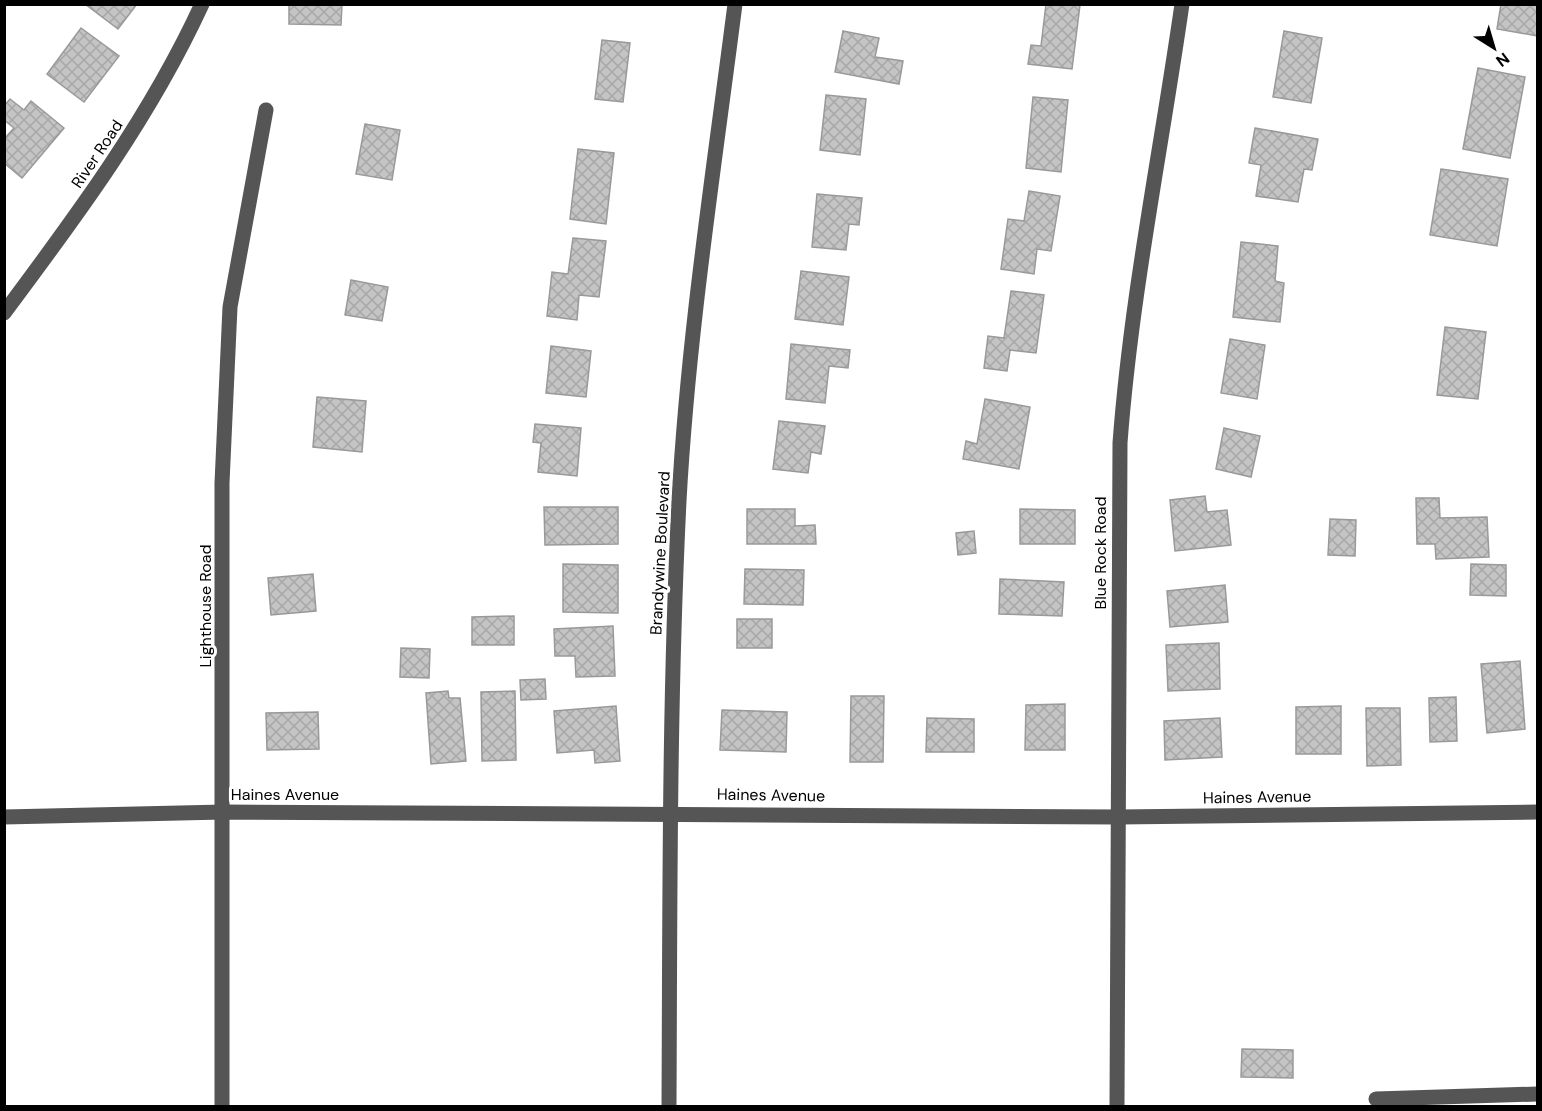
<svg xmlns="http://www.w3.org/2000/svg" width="1542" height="1111" font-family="'DM Sans',sans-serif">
<defs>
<pattern id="building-cross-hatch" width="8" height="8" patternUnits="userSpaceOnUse" patternTransform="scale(1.5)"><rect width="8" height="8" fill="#c4c4c4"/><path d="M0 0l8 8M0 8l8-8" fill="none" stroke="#a7a7a7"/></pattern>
</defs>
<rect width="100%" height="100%" fill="#fff"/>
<g fill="url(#building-cross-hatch)" stroke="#999" stroke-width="1.5">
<polygon points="85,4 137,4 118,29"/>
<polygon points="289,4 342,4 341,25 289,24"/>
<polygon points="1046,4 1080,5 1072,69 1028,64 1031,45 1041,46"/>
<polygon points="1501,4 1538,4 1538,36 1497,29"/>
<polygon points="81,28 119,56 84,102 47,74"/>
<polygon points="843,31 879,38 875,57 903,61 899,84 835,72"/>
<polygon points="1284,31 1322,38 1311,103 1273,97"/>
<polygon points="602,40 630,43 623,102 595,99"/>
<polygon points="1478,68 1525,77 1510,158 1463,149"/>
<polygon points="826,95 866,99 860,155 820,150"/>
<polygon points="1033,97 1068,100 1061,172 1026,168"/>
<polygon points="10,99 24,110 31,101 64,128 22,178 4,163 4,139 14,128 4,120 4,106"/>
<polygon points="365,124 400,130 392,180 356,174"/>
<polygon points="1255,128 1318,139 1312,170 1304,169 1298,202 1256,196 1261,165 1249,163"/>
<polygon points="578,149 614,153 606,224 570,219"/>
<polygon points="1441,169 1508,179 1497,246 1430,235"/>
<polygon points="1029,191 1060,196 1051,251 1037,249 1034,274 1001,269 1008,219 1024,221"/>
<polygon points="817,194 862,198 859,225 849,224 846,250 812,247"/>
<polygon points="573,238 606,241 599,297 579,295 577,320 547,316 552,272 568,274"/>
<polygon points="1241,242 1278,246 1275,281 1284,283 1280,322 1233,317"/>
<polygon points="801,271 849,277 843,325 795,319"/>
<polygon points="351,280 388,287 382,321 345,315"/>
<polygon points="1011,291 1044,295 1036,353 1010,350 1007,371 984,368 988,336 1004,338"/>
<polygon points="1445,327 1486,332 1478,399 1437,395"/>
<polygon points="1230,339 1265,345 1257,399 1221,393"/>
<polygon points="791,344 850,350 848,368 829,366 825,403 786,399"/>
<polygon points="551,346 591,351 586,397 546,393"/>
<polygon points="317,397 366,401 362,452 313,447"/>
<polygon points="985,399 1030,407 1019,469 963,459 966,441 977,444"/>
<polygon points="779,421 825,426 821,454 811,452 808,473 773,469"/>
<polygon points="535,424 581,428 577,476 538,472 541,443 533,442"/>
<polygon points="1224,428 1260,436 1251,477 1216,469"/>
<polygon points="1205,496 1207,512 1227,510 1231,545 1175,551 1170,500"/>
<polygon points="1416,498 1439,498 1440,518 1487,517 1489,557 1436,559 1435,544 1417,544"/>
<polygon points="544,507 618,507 618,544 545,545"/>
<polygon points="747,509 795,509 795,526 815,525 816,544 747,544"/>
<polygon points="1020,509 1075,510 1075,544 1020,544"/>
<polygon points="1330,519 1356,520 1355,556 1328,555"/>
<polygon points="974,531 976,553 958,555 956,533"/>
<polygon points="563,564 618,565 618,613 563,612"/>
<polygon points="1471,564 1506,565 1506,596 1470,595"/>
<polygon points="745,569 804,570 803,605 744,604"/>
<polygon points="313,574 316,611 271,615 268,578"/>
<polygon points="1000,579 1064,582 1062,616 999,614"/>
<polygon points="1225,585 1228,622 1170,627 1167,591"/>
<polygon points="514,616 514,645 472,645 472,617"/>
<rect x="737" y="619" width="35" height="29"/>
<polygon points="613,626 615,676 576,677 575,656 555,656 554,629"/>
<polygon points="1219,643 1220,689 1168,691 1166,645"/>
<polygon points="401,648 430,649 429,678 400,677"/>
<polygon points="1520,661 1525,729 1487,733 1481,664"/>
<polygon points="545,679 546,699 521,700 520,680"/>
<polygon points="448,691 449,698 460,698 466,761 431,764 426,693"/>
<polygon points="515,691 516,760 482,761 481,692"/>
<polygon points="851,696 884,696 883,762 850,762"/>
<polygon points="1456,697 1457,741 1430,742 1429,698"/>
<polygon points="1065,704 1065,750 1025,750 1026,705"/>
<polygon points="616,706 620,761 595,763 594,750 557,753 554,711"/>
<polygon points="1341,706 1341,754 1296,754 1296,707"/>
<polygon points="1366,708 1400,708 1401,765 1367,766"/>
<polygon points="722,710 787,712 786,752 720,750"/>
<polygon points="318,712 319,749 267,750 266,713"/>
<polygon points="927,718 974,719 974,752 926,752"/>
<polygon points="1220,718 1222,757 1165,760 1164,721"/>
<polygon points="1242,1049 1293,1050 1293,1078 1241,1077"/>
</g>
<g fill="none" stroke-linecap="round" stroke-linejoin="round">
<g stroke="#555" stroke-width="15">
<path d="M4 313C78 214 150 117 202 4"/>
<polyline points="4,817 224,812 1118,817 1538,812"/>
<polyline points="1376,1099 1538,1094"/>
<polyline points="222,1106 222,483 230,307 266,110"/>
<path d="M669 1106C670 905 669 703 679 501 688 335 714 169 735 4"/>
<path d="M1117 1106 1120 443C1131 296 1161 151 1182 4"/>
</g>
</g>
<g text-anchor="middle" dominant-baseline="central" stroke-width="6" stroke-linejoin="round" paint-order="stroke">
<g font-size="16" fill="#000" stroke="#fff">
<text transform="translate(97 154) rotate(-56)">River Road</text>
<text transform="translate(660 553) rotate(-87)">Brandywine Boulevard</text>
<text transform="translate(1100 553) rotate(-90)">Blue Rock Road</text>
<text transform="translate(205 606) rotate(-90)">Lighthouse Road</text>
<text x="285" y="794">Haines Avenue</text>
<text transform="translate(771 795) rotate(1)">Haines Avenue</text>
<text transform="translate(1257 797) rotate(-1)">Haines Avenue</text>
</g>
</g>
<rect width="1542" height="1111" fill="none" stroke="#000000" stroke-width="12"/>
<g transform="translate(1494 48) rotate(143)" stroke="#ffffff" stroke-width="4.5" paint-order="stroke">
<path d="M0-4.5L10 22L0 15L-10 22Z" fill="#000000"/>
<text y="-9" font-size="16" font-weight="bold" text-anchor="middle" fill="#000000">N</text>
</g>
</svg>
